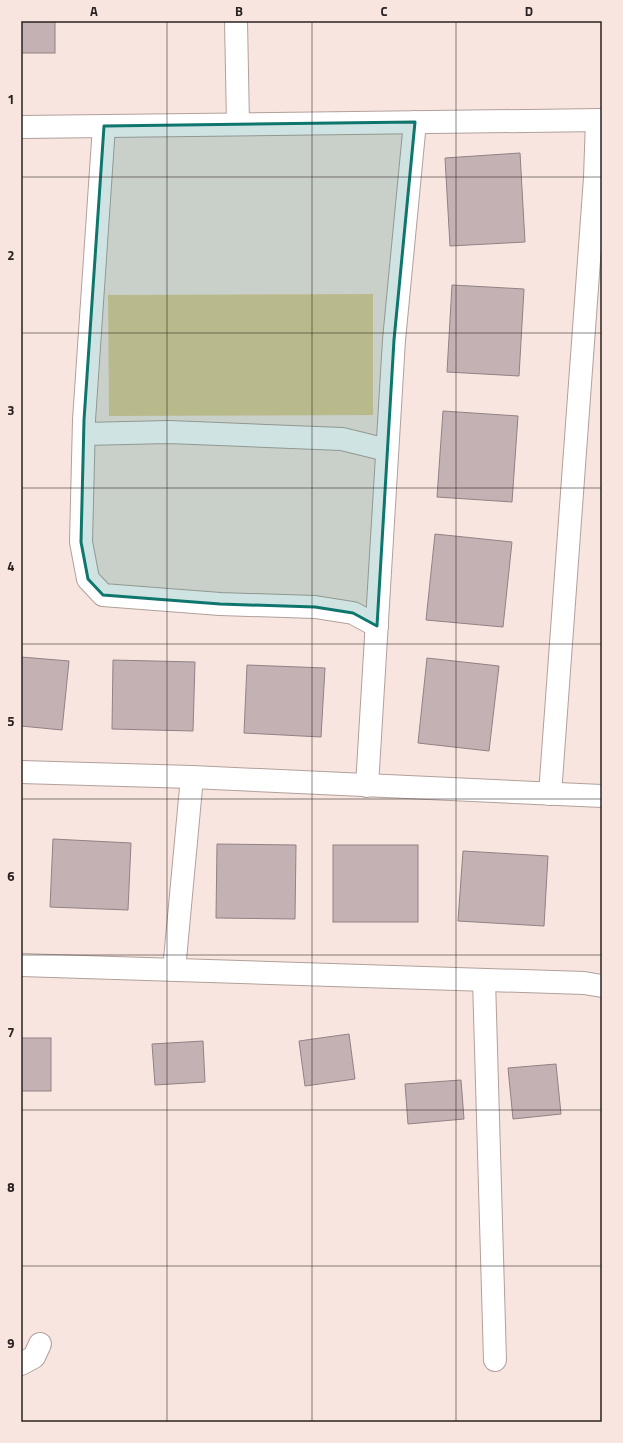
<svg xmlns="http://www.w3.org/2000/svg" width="623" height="1443" font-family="'Titillium Web',sans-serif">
<rect width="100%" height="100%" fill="#f8e5e0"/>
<polygon fill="#e4cb93" points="373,294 373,415 109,416 108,295"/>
<g fill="#c4b1b4" stroke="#928184">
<rect x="21" y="21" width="34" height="32"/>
<polygon points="520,153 525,242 450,246 445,158"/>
<polygon points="452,285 524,289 519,376 447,372"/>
<polygon points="443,411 518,416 512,502 437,497"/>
<polygon points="435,534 512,542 503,627 426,620"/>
<polygon points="21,657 69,661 62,730 21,726"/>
<polygon points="427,658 499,666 489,751 418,743"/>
<polygon points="113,660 195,662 193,731 112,729"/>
<polygon points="247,665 325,668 321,737 244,733"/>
<polygon points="53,839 131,843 128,910 50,907"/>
<polygon points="217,844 296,845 295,919 216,918"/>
<rect x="333" y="845" width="85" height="77"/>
<polygon points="463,851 548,856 544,926 458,921"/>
<polygon points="349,1034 355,1079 305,1086 299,1041"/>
<rect x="21" y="1038" width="30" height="53"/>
<polygon points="203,1041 205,1082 155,1085 152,1044"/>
<polygon points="556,1064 561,1114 513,1119 508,1068"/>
<polygon points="461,1080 464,1119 408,1124 405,1084"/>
</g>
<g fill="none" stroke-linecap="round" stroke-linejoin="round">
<defs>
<g id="minor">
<polyline points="236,21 238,124"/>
<polyline points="104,126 84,420 81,542 88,579 103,595 220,604 315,607 353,613 377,626"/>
<polyline points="21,127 602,120"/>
<polyline points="84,434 169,432 342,439 387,450"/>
<polyline points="21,772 192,777 602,796"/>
<polyline points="367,786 394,340 415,122"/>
<polyline points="550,794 595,178 597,120"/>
<polyline points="21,965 584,983 602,986"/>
<polyline points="174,970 192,777"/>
<polyline points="484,980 495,1360"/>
<polyline points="21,1364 34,1357 40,1344"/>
</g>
</defs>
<use href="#minor" stroke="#b2a09b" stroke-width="24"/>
<use href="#minor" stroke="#fff" stroke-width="22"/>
</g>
<path fill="#0f766e" fill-opacity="0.2" stroke="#0f766e" stroke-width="3" stroke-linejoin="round" d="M415 122 394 340 377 626 353 613 315 607 220 604 103 595 88 579 81 542 84 420 104 126Z"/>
<path fill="none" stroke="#292220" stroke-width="1" stroke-opacity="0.55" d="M167 21V1422M312 21V1422M456 21V1422M21 177H602M21 333H602M21 488H602M21 644H602M21 799H602M21 955H602M21 1110H602M21 1266H602"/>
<rect width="623" height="1443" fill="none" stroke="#f8e5e0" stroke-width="44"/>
<rect x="22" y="22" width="579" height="1399" fill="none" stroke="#292220" stroke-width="1.5"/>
<g font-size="13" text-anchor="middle" font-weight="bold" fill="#292220">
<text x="94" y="16">A</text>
<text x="239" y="16">B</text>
<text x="384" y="16">C</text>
<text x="529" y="16">D</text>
<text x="11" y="104">1</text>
<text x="11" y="260">2</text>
<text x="11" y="415">3</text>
<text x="11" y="571">4</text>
<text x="11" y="726">5</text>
<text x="11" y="881">6</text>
<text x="11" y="1037">7</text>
<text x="11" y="1192">8</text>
<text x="11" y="1348">9</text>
</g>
</svg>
